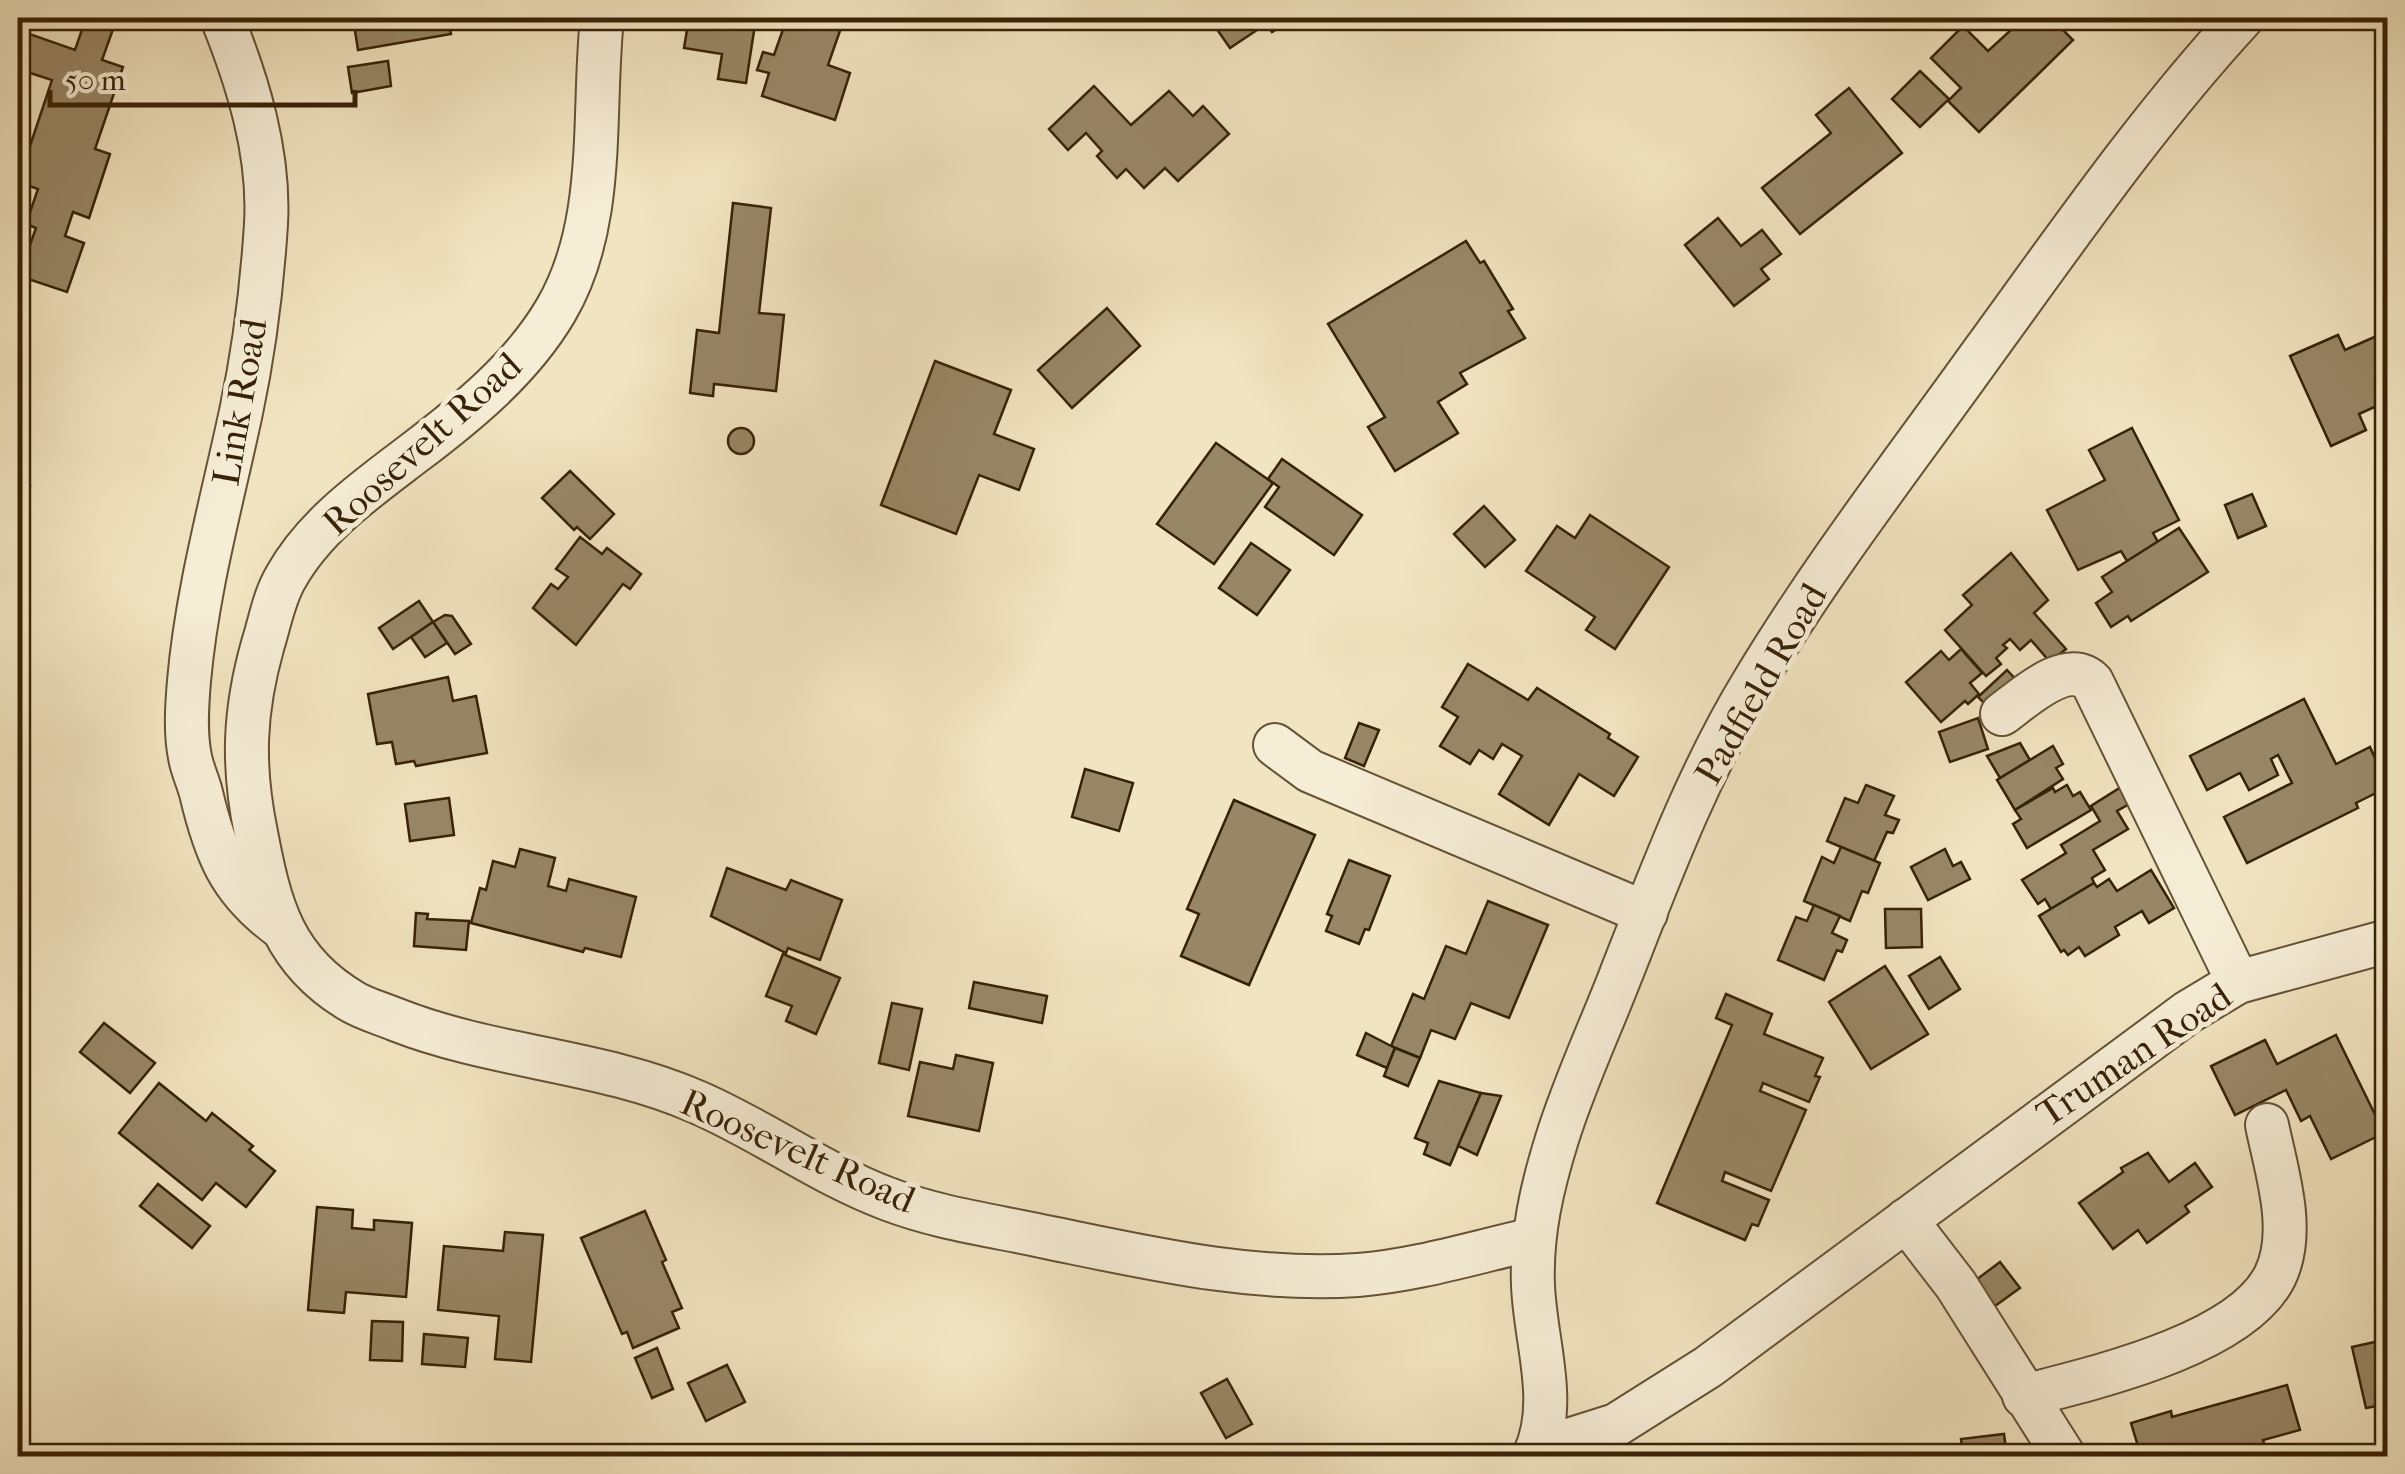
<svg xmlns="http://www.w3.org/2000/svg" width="2405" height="1474" font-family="'IM FELL French Canon',serif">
<rect width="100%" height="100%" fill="#f1e4c0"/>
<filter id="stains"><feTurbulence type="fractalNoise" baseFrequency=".002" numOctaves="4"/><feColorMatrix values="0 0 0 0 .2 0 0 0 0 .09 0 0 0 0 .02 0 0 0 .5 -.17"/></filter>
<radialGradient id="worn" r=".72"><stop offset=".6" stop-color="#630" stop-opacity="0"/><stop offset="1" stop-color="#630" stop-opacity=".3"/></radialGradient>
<g fill="#988767" stroke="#382207" stroke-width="2.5">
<polygon points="86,18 117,18 102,60 123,67 95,149 110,154 89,218 73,212 65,236 84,243 67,292 19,276 36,228 26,224 38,189 18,182 52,80 18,69 18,51 24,32 75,50"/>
<polygon points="353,18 448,18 451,34 358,50"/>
<polygon points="689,18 756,18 746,83 718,79 722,54 684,48"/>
<polygon points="787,18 821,18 842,25 828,65 850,73 835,120 762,96 769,73 757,70 763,52 774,55"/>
<polygon points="1209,18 1294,18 1272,32 1266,24 1230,48"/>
<polygon points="2000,18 2051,18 2073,40 1979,132 1948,101 1961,88 1931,58 1963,26 1988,51 2011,30"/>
<polygon points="388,61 391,86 352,93 348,67"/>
<polygon points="1920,71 1949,99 1920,127 1892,99"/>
<polygon points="1094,86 1131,125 1169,91 1193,116 1203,106 1229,134 1178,181 1165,168 1144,188 1126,169 1117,178 1097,156 1102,151 1086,133 1068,150 1049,129"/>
<polygon points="1849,88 1902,153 1800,234 1762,188 1831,133 1816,115"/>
<polygon points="733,203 771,208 759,313 784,315 776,391 714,384 713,396 690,393 697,330 719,333"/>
<polygon points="1718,218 1741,246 1762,230 1781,254 1761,269 1769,279 1734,306 1685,245"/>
<polygon points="1466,241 1480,263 1484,261 1513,309 1508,311 1525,338 1460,373 1467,384 1438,402 1458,433 1395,471 1368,427 1385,417 1328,324"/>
<polygon points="1107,308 1140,346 1072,408 1038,370"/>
<polygon points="2388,331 2388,401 2359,414 2366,430 2331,446 2290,356 2338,335 2345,350"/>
<polygon points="935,361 1011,390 994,434 1034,449 1019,490 979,475 956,534 881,505"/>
<circle cx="741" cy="441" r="13"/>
<polygon points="2132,428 2179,520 2153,533 2158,542 2127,561 2121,551 2078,570 2047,510 2105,480 2089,450"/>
<polygon points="1216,443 1273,483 1214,564 1157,524"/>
<polygon points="1282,459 1362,515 1334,555 1265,507 1279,487 1268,479"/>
<polygon points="570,471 614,514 590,539 577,527 574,530 542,498"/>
<polygon points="18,482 30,486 18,525"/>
<polygon points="2252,494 2266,526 2238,538 2225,505"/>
<polygon points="1484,506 1515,540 1485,567 1454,534"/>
<polygon points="1590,515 1669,567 1615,649 1586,630 1595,617 1526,571 1557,526 1575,538"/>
<polygon points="2179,528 2208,572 2131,621 2128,616 2111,627 2096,603 2112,592 2102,577"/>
<polygon points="580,537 602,554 607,548 641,574 630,589 623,584 576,645 533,608 551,584 558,589 568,577 556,569"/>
<polygon points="1251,543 1290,570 1257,615 1219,588"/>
<polygon points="2011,553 2048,600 2034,613 2066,649 2050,662 2031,640 2020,650 2010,639 2003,645 2007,648 1996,658 2001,664 1986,676 1945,630 1972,605 1963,595"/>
<polygon points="419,601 433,622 393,649 379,628"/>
<polygon points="445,615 452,616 471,644 455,654 433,622"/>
<polygon points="433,622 447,643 425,657 411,637"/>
<polygon points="1961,649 1982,673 1970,683 1979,694 1968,704 1965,701 1941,722 1906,682 1941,651 1949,660"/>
<polygon points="1468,664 1528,700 1537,688 1610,734 1608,738 1638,757 1614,796 1579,774 1549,825 1499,794 1522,756 1502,744 1493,759 1479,750 1470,764 1440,746 1458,717 1442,707"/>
<polygon points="2007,670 2022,686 1993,712 1978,697"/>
<polygon points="448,677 453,701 476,696 487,753 416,766 414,761 396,764 392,742 377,744 368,694"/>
<polygon points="2304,699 2336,764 2370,747 2388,787 2356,803 2358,808 2247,863 2224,817 2292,783 2278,755 2271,759 2278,775 2249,790 2240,773 2207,790 2190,756"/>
<polygon points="1978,718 1988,749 1950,762 1939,732"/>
<polygon points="1359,723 1379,730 1364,766 1345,758"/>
<polygon points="2020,743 2030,760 2000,778 1987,756"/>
<polygon points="2053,746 2063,764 2056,768 2063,779 2015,810 1997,780"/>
<polygon points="1085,769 1133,783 1119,831 1072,817"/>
<polygon points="1866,785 1894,796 1885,815 1899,820 1893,833 1887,832 1874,861 1827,841 1845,798 1858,803"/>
<polygon points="2067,785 2073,796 2080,792 2091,810 2027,848 2013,824 2021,819 2015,810 2053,788 2055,792"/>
<polygon points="2121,787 2131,803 2117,811 2128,829 2093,850 2105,870 2092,878 2094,883 2051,909 2045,899 2038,904 2022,880 2066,853 2061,845 2100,821 2091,806"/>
<polygon points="449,798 454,835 410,841 405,804"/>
<polygon points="1234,800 1315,835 1249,985 1181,956 1199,914 1187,909"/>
<polygon points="1841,847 1880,863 1868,893 1862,891 1850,921 1804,901 1822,857 1834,863"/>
<polygon points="520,849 555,858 548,886 566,891 569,879 636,897 621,957 585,948 583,952 471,923 480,888 486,890 493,861 515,867"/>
<polygon points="1945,849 1953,866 1961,862 1970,879 1928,900 1911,867"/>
<polygon points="1349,860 1390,876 1369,930 1365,929 1359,944 1326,931 1332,916 1327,914"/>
<polygon points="727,868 786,890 791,880 842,900 820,960 788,948 786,953 711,916"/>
<polygon points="2151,870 2174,908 2149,923 2142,911 2115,927 2119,935 2085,956 2079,947 2068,955 2064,950 2061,952 2039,916 2094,883 2097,887 2109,879 2117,891"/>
<polygon points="1488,901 1548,925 1509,1018 1471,1003 1455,1039 1431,1030 1420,1058 1391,1046 1413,994 1424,999 1446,946 1466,954"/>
<polygon points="1814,905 1840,916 1832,933 1847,940 1842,952 1837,950 1824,980 1778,960 1796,917 1807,921"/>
<polygon points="1885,909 1921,909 1922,947 1886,948"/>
<polygon points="416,913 428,914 427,919 469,921 466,950 414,946"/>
<polygon points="783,954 840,978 816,1034 786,1021 792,1006 766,996"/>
<polygon points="1940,957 1960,989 1929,1009 1909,976"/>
<polygon points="1885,966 1928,1034 1871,1069 1829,1002"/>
<polygon points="974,982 1047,996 1042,1023 969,1008"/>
<polygon points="1726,994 1772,1014 1764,1034 1823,1058 1815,1076 1820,1077 1809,1102 1763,1083 1760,1091 1806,1110 1771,1191 1725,1172 1722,1181 1769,1200 1758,1226 1752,1224 1745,1240 1657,1203 1732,1025 1716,1018"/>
<polygon points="892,1003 922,1009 909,1070 879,1063"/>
<polygon points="104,1023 155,1063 130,1093 80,1052"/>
<polygon points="1366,1033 1395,1048 1387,1068 1357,1055"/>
<polygon points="2336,1035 2384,1133 2331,1159 2310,1116 2301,1121 2286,1090 2235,1115 2211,1066 2265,1040 2277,1064"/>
<polygon points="1395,1048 1420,1058 1408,1086 1384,1076"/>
<polygon points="956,1055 993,1063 979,1131 908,1116 920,1062 953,1069"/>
<polygon points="1439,1081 1481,1093 1450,1165 1424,1154 1428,1143 1415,1138"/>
<polygon points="159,1083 206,1121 212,1113 253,1146 249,1150 275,1171 246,1207 216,1183 202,1200 119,1133"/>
<polygon points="1481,1093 1501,1096 1477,1155 1458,1146"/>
<polygon points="2148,1153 2169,1182 2195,1163 2212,1187 2185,1206 2189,1212 2147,1243 2138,1230 2113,1249 2079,1203 2123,1172 2121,1168"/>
<polygon points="158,1184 210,1226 192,1248 140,1206"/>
<polygon points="317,1207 353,1210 352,1228 374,1230 374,1220 412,1223 406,1297 346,1292 344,1313 308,1310"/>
<polygon points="645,1211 666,1260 662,1262 682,1308 672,1312 679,1328 633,1348 627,1332 622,1334 581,1238"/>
<polygon points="505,1232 543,1235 531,1362 495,1359 499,1316 438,1310 444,1246 503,1251"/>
<polygon points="2000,1262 2020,1288 1995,1306 1976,1280"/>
<polygon points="372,1321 403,1322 402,1361 370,1360"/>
<polygon points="424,1334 468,1338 465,1367 422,1364"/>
<polygon points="2388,1339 2388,1404 2366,1408 2352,1347"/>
<polygon points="657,1348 673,1389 652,1398 635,1358"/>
<polygon points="727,1365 745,1402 706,1421 688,1383"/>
<polygon points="1227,1379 1252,1424 1226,1438 1201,1393"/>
<polygon points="2287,1385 2300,1430 2263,1440 2268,1456 2141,1456 2131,1423 2171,1411 2172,1417"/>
<polygon points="2004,1434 2007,1456 1963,1456 1961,1439"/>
</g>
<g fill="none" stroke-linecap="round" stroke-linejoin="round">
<defs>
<g id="minor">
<path d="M222 18C248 82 270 154 266 224 262 287 254 351 241 412 222 501 197 590 189 681 187 705 185 733 190 757 192 769 198 781 201 793 215 852 229 889 279 926"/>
<path d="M602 18C592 114 607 223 556 310 522 368 467 413 414 453 368 488 315 525 286 577 274 597 270 622 263 644 244 711 242 765 256 833 270 906 283 961 353 1002 367 1010 383 1014 397 1020 494 1058 601 1060 697 1102 762 1130 821 1174 888 1199 940 1219 997 1226 1051 1238 1153 1259 1253 1282 1358 1275 1419 1270 1475 1252 1534 1239"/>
<path d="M2002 714C2023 699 2067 657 2092 682L2238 982"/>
<polyline points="1275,745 1310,771 1646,913"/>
<polyline points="1906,1220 1956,1285 2064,1456"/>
<path d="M2024 1396C2093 1378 2241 1345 2275 1276 2297 1231 2276 1170 2267 1125"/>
<polyline points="1537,1450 1616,1425 1708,1367 2188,1012 2238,982 2388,941"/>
<path d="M1534 1456C1559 1402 1535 1342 1533 1285 1531 1235 1542 1187 1557 1139 1574 1084 1599 1031 1620 977 1659 878 1697 775 1753 683 1822 568 1906 460 1984 351 2067 237 2147 121 2242 18"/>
</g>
</defs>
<use href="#minor" stroke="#665235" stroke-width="46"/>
<use href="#minor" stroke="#f6edd6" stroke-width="42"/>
</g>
<g text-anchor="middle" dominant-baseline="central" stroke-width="10" stroke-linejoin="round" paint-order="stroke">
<g font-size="38" fill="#382207" stroke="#f6edd6">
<text transform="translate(240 402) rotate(-80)">Link Road</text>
<text transform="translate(422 444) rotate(-42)">Roosevelt Road</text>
<text transform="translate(1761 684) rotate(-60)">Padfield Road</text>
<text transform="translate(2134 1055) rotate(-34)">Truman Road</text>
<text transform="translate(798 1151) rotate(24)">Roosevelt Road</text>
</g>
</g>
<rect width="2405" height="1474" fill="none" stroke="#f1e4c0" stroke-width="60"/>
<rect x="20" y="20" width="2365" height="1434" fill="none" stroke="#382207" stroke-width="5"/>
<rect x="30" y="30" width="2345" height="1414" fill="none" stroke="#382207" stroke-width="2.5"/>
<path d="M50 90v15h305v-15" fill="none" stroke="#382207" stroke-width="5"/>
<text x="65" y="90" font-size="30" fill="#382207" stroke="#f6edd6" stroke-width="8" paint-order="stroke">50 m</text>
<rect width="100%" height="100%" filter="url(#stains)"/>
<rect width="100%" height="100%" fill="url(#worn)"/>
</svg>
